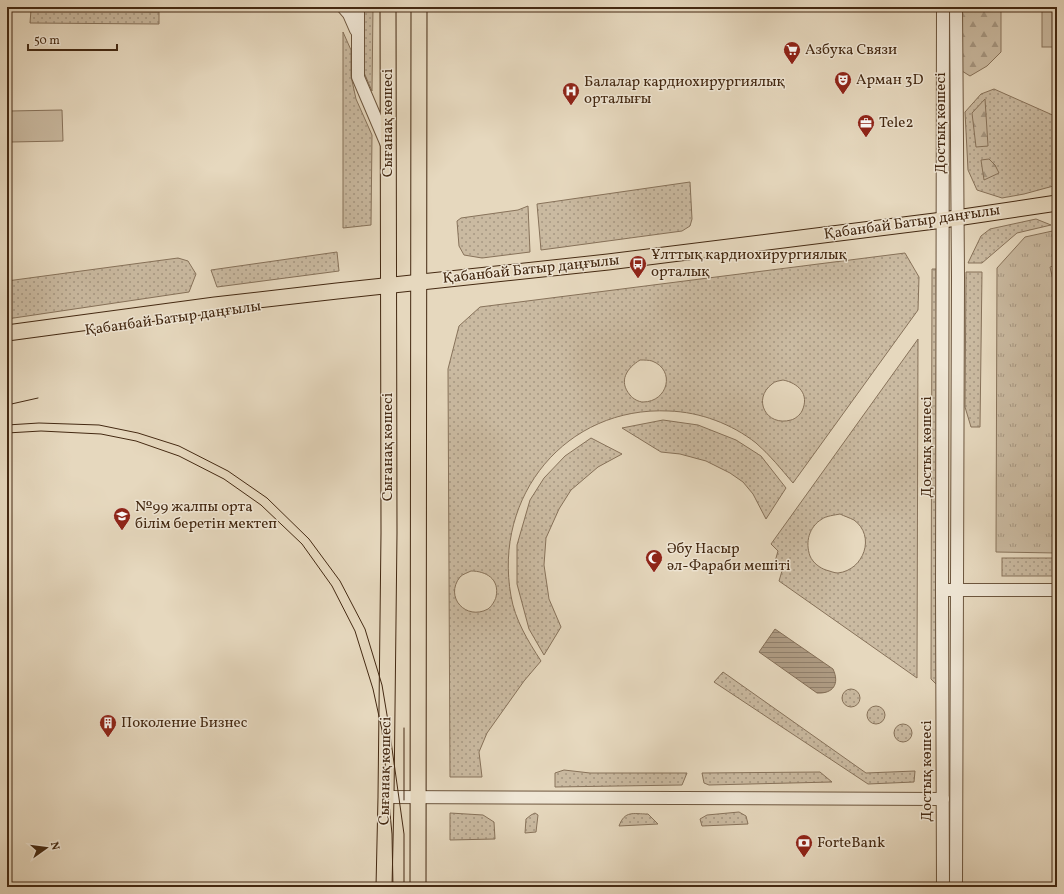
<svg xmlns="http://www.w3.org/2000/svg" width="1064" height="894" font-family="Vollkorn,serif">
<defs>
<pattern id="grass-dots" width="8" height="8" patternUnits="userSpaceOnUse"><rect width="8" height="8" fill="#cabaa1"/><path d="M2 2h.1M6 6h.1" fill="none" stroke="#a69782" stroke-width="1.8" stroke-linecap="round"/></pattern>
<pattern id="forest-firs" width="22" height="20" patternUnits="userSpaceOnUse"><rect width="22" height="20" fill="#cabaa1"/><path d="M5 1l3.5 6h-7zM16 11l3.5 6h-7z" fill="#a69782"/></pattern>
<pattern id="park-tufts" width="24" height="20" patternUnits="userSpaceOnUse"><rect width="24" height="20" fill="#cabaa1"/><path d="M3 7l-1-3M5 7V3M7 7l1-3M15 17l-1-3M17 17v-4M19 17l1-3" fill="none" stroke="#a69782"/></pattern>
<pattern id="water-rules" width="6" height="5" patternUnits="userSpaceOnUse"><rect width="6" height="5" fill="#af9c84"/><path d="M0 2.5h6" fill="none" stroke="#907f6b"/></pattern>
</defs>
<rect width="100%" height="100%" fill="#e6d8be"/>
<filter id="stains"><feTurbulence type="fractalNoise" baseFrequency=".005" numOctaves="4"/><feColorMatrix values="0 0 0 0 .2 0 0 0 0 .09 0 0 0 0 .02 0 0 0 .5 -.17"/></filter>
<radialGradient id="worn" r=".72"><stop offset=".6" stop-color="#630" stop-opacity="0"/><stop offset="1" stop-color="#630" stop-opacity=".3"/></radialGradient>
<g fill="url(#grass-dots)" stroke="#87725a" fill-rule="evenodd">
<polygon points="362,7 373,7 372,91 362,68"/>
<polygon points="31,10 159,12 159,24 30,23"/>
<polygon points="343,32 351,50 351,76 356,99 372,135 371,225 343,228"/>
<polygon points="994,89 1057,117 1057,185 1024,194 1002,198 977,190 968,170 965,112 981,94"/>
<polygon points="690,182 692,219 690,226 682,231 541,250 537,204"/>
<polygon points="528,206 530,252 482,258 464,255 459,246 457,221 461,218 518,210"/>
<polygon points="1036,219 1051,225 1017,233 982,263 968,263 981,236 990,229"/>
<polygon points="337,252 339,271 217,287 211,270"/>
<path d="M905 253 919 277 918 310 793 483C781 469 770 455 756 443 732 424 700 412 669 411 566 406 493 496 511 596 515 620 528 641 541 661L524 681 487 733 479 752 482 777H450L448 369 459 326 480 307ZM640 360C644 360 649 360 652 361 676 370 668 402 643 402 639 402 633 399 630 395 618 381 627 368 640 360ZM783 380C798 383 810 394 802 411 800 415 795 419 791 420 766 427 752 399 772 384 775 381 779 381 783 380ZM471 571C486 571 500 579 496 597 495 601 491 607 488 609 466 621 444 597 460 577 463 574 467 573 471 571Z"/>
<polygon points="178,258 188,261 196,274 189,292 7,319 7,281"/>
<polygon points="932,269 936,269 939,545 936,630 937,685 931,679"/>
<polygon points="966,272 982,272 980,427 971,427 965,407"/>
<path d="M918 339 917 678 779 581 782 571 774 565 778 551 771 544ZM840 514C844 516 850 518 854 520 876 536 864 570 838 573 834 573 830 571 826 570 820 568 813 563 810 556 805 542 809 527 822 519 826 516 835 515 840 514Z"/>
<polygon points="663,420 698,425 736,440 761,456 786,488 766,519 753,494 743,482 730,473 706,461 680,454 661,452 622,428"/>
<polygon points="591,438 622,454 598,467 571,490 559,509 546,538 544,565 549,599 561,627 544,655 529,629 517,584 517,545 530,500 544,478 565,456"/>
<rect x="1002" y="558" width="55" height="18"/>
<polygon points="723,672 866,773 915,771 914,782 868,784 714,682"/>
<circle cx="851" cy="698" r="9"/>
<circle cx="876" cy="715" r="9"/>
<circle cx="903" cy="733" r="9"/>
<polygon points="564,770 590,773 687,773 682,785 555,787 555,773"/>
<polygon points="820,772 832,782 709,785 704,783 702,773"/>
<polygon points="739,812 746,816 748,824 702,826 700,819 707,815"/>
<polygon points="450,813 483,815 494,822 495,839 450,840"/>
<polygon points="535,813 538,815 536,832 525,833 526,819 531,815"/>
<path d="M648 814 658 824 619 826C625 810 633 814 648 814Z"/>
</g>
<g fill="url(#forest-firs)" stroke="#87725a">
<polygon points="962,7 1001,7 1001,52 987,66 970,76 962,71"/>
<polygon points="985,99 988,146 976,147 972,113"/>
<polygon points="989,159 995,165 999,173 984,180 981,160"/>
</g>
<polygon fill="url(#park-tufts)" stroke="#87725a" points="1057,230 1057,265 1050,267 1057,297 1057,553 996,552 997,268 1025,237"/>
<g fill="#cabaa1" stroke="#87725a">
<rect x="1042" y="7" width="15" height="40"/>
<polygon points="62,110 63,141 11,142 10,111"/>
</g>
<path fill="url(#water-rules)" stroke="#846e56" d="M775 629 833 669C840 684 833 694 817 693L759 652Z"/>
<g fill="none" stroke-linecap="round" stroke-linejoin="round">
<defs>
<g id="minor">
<polyline points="343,7 349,14 356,30"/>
<polyline points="358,7 358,77 387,145"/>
<polyline points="943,7 942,590 943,887"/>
<polyline points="956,7 958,277 956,887"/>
<polyline points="948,590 1057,590"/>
<polyline points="386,797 943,799"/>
</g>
<g id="major">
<polyline points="7,333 215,305 337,291 608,262 943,220 1057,203"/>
<polyline points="384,887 386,797 389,533 388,7"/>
<polyline points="418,887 419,7"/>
</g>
</defs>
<use href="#minor" stroke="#6c553d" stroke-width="14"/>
<use href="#major" stroke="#442912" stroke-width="17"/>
<use href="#minor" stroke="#efe6d5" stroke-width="12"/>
<use href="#major" stroke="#e6d8be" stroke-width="15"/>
<g stroke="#442912" stroke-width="1">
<polyline points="7,405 38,398"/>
<polyline points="7,425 39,423 99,425 138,433 179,446 228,471 267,498 309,539 340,581 365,629 382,685 389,727 404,834 404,887"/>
<polyline points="7,433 41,431 101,434 136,441 179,456 224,479 261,505 302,544 332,586 355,631 373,689 382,730 392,834 393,887"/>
<polyline points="404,728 404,800"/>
</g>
</g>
<defs>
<symbol id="supermarket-pin" viewBox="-11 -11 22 30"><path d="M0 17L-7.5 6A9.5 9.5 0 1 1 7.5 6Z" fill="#8f2418" stroke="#efe6d5"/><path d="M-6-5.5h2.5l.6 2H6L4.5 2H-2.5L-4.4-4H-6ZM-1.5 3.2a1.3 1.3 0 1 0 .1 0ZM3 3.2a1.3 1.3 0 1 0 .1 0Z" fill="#fff"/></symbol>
<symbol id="theatre-pin" viewBox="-11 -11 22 30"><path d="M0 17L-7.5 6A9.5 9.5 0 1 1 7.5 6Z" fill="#8f2418" stroke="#efe6d5"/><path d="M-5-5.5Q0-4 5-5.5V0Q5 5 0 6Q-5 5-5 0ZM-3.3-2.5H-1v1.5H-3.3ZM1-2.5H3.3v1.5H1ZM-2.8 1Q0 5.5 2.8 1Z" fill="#fff"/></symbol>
<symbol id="hospital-pin" viewBox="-11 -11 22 30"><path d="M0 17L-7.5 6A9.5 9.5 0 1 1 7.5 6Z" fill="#8f2418" stroke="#efe6d5"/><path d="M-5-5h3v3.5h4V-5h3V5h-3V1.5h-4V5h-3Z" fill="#fff"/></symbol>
<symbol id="office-pin" viewBox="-11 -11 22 30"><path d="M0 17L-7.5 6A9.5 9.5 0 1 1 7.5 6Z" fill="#8f2418" stroke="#efe6d5"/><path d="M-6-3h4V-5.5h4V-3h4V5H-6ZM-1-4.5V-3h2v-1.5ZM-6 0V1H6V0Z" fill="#fff"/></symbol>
<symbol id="bus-pin" viewBox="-11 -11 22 30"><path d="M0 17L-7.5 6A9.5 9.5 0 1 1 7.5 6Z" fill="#8f2418" stroke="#efe6d5"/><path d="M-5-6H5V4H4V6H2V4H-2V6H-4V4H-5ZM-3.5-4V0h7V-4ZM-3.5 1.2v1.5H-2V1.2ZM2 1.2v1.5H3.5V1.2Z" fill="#fff"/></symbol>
<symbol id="school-pin" viewBox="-11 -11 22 30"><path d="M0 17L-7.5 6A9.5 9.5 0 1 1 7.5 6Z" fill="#8f2418" stroke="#efe6d5"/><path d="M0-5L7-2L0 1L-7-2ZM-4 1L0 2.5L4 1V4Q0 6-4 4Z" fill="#fff"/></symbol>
<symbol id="mosque-pin" viewBox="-11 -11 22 30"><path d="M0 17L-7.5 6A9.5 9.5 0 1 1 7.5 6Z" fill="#8f2418" stroke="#efe6d5"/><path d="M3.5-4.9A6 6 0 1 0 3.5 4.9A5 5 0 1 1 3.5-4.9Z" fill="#fff"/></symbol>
<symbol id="building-pin" viewBox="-11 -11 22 30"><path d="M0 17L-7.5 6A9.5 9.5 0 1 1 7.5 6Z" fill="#8f2418" stroke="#efe6d5"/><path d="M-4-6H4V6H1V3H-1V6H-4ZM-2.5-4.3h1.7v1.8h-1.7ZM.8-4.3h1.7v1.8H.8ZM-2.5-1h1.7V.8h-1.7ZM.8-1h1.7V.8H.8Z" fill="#fff"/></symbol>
<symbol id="bank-pin" viewBox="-11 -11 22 30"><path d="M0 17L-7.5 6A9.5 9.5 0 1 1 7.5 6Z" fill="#8f2418" stroke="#efe6d5"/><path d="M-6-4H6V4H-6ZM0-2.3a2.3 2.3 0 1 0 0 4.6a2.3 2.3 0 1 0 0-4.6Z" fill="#fff"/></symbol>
</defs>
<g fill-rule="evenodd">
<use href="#supermarket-pin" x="782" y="40" width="20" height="27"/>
<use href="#theatre-pin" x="833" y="70" width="20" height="27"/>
<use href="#hospital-pin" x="561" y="81" width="20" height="27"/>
<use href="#office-pin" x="856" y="113" width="20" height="27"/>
<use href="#bus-pin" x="628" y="254" width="20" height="27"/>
<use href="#school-pin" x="112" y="506" width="20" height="27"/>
<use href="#mosque-pin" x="644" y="548" width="20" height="27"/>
<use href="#building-pin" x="98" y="713" width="20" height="27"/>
<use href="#bank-pin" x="794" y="833" width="20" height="27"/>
</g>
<g text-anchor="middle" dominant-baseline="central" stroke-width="3" stroke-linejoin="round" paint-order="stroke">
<g font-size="15" fill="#442912" stroke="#efe6d5" text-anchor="start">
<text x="805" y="50">Азбука Связи</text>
<text x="856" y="80">Арман 3D</text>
<text x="584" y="82">Балалар кардиохирургиялық<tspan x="584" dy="17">орталығы</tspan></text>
<text x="879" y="123">Tele2</text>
<text x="651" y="255">Ұлттық кардиохирургиялық<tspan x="651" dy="17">орталық</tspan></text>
<text x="135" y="507">№99 жалпы орта<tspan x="135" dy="17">білім беретін мектеп</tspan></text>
<text x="667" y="549">Әбу Насыр<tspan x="667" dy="17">әл-Фараби мешіті</tspan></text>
<text x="121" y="723">Поколение Бизнес</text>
<text x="817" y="843">ForteBank</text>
</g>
<g font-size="15" fill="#442912" stroke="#efe6d5">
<text transform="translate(388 123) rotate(-90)">Сығанақ көшесі</text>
<text transform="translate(941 123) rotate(-90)">Достық көшесі</text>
<text transform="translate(912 223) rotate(-8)">Қабанбай Батыр даңғылы</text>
<text transform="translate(531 270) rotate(-6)">Қабанбай Батыр даңғылы</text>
<text transform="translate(173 319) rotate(-8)">Қабанбай Батыр даңғылы</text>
<text transform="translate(388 447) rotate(-90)">Сығанақ көшесі</text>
<text transform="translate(927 447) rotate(-90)">Достық көшесі</text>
<text transform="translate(386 771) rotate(-89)">Сығанақ көшесі</text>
<text transform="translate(927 771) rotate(-90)">Достық көшесі</text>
</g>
</g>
<rect width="1064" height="894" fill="none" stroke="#e6d8be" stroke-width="24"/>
<rect x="8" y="8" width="1048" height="878" fill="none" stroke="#442912" stroke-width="2"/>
<rect x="12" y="12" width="1040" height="870" fill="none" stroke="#442912"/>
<g transform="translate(46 848) rotate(76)" stroke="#efe6d5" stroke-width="3" paint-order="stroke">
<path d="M0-3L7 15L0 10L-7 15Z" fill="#442912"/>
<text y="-6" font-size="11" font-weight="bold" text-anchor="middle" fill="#442912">N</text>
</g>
<path d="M28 44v6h89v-6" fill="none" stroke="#442912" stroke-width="2"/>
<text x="34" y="44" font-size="12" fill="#442912" stroke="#efe6d5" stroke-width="3" paint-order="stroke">50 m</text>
<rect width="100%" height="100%" filter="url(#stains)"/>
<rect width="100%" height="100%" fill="url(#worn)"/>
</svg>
